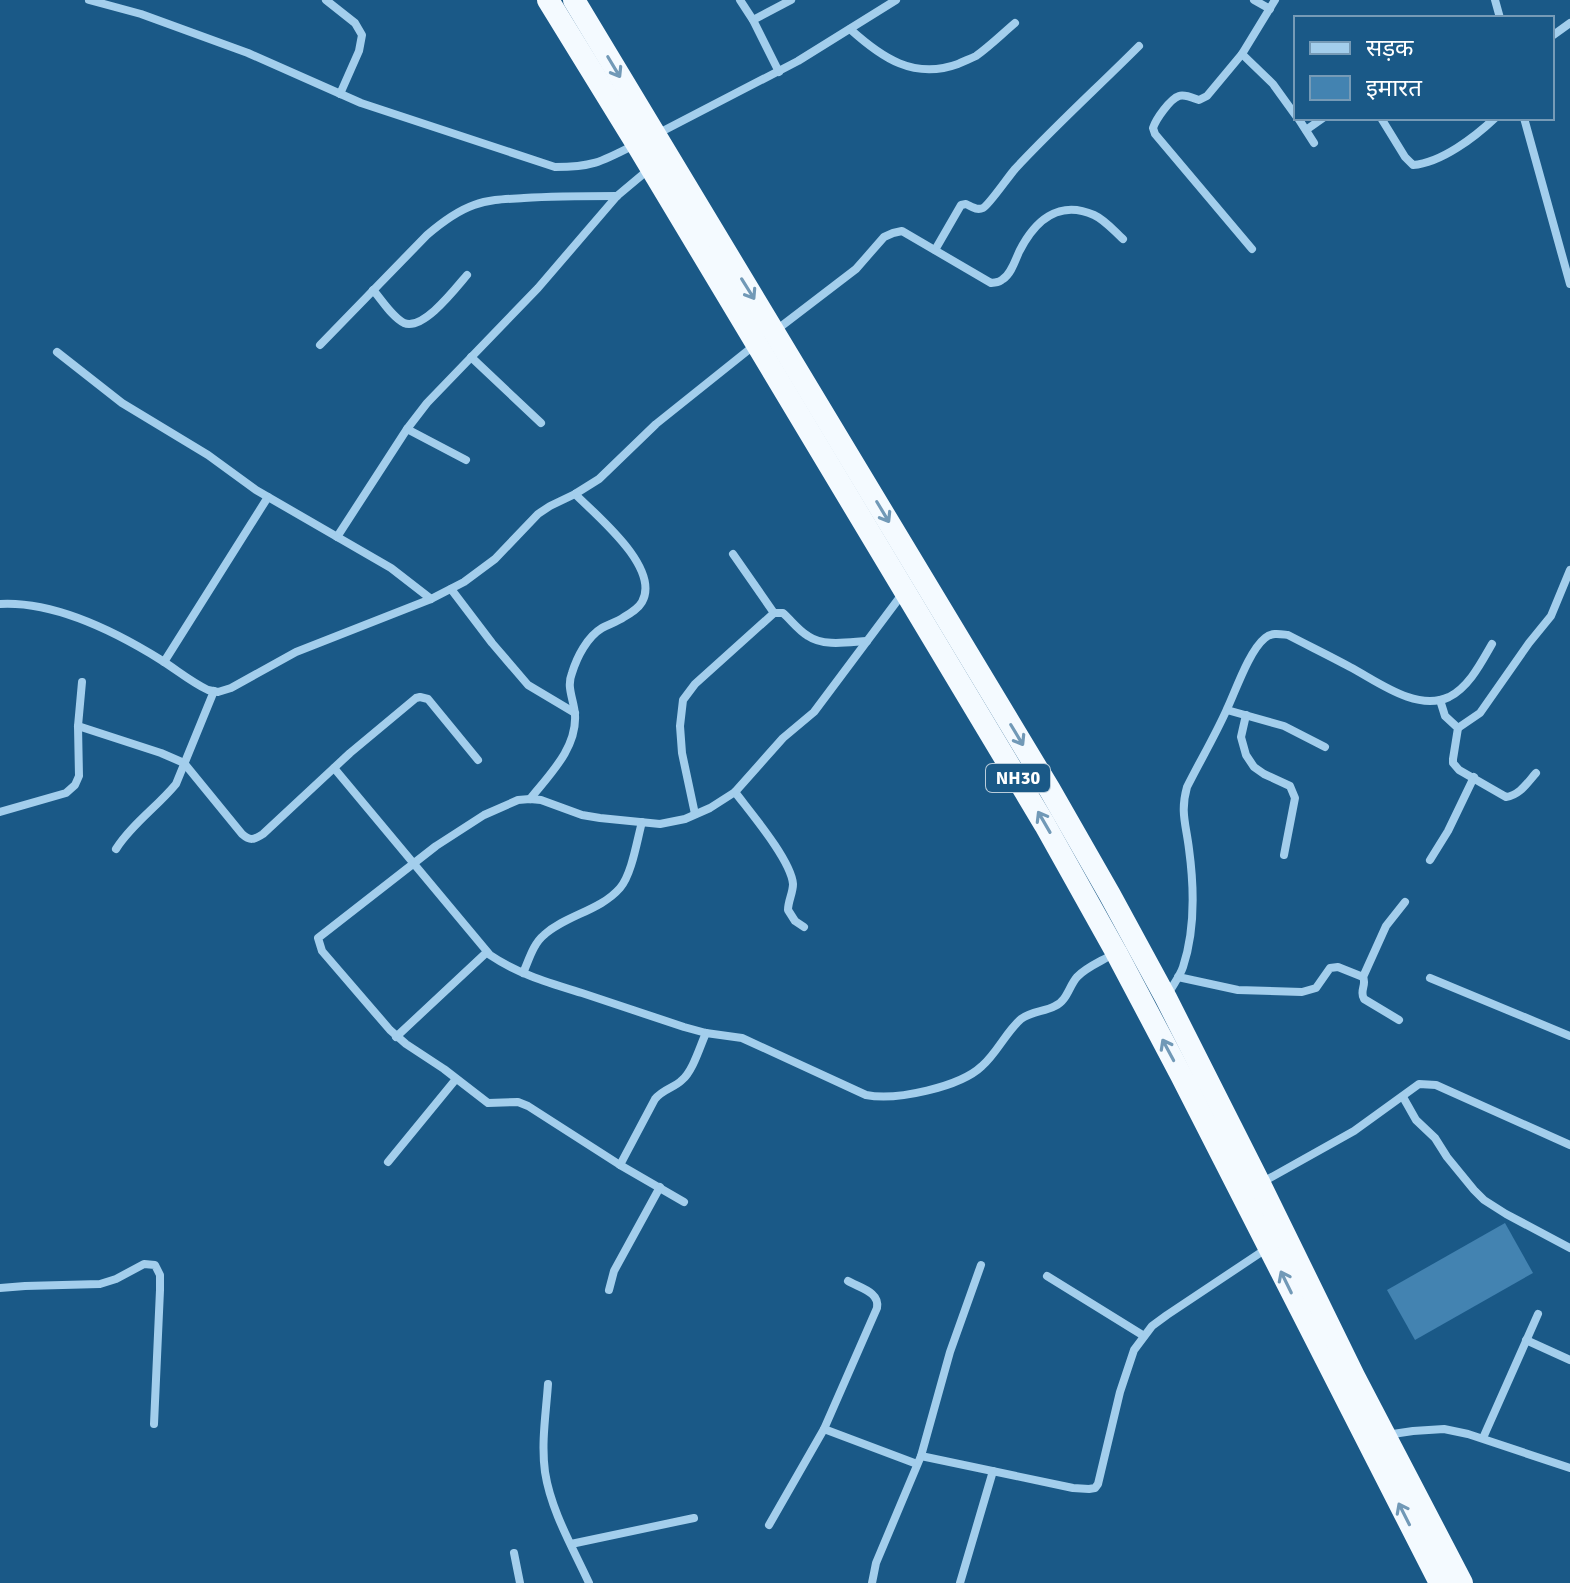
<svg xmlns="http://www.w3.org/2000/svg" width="1570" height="1583" font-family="Signika,'Noto Sans Devanagari',sans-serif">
<rect width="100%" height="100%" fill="#1a5987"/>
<polygon fill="#4383b1" points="1505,1223 1533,1273 1415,1340 1387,1290"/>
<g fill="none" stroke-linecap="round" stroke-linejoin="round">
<g stroke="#a3ceec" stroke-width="8">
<path d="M89 0 141 14 248 53 361 103 555 167C592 167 601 162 634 145"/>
<polyline points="326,0 355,23 362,35 359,51 340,94"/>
<polyline points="740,0 753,20 779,72"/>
<polyline points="1254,0 1270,9"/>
<polyline points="1495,0 1500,18"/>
<polyline points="753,20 791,0"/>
<path d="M850 29C882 58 914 80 958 64 964 61 970 59 976 56 990 46 1002 34 1015 23"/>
<polyline points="1552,36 1570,23"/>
<polyline points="1242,54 1273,84 1296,116"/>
<polyline points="1298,118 1314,143"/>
<path d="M1381 118 1405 157 1413 165C1441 163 1475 137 1495 118"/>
<polyline points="1524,118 1570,284"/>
<polyline points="1306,130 1323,118"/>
<polyline points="657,134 798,61 896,0"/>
<path d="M1252 249 1155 134 1153 128C1156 119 1170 99 1179 96 1185 94 1193 98 1199 100L1207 96 1242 54 1275 0"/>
<path d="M935 250 961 205 966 204C972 207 977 211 983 208 989 205 1008 177 1015 169 1054 127 1098 87 1139 46"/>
<path d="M373 290C382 300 392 317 404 323 423 331 455 289 467 275"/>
<path d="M775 331 856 269 884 237 893 233 902 231 991 283C997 282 999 283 1003 279 1011 274 1015 261 1019 252 1034 222 1058 199 1094 215 1105 220 1114 231 1123 239"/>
<path d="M320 345 427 235C441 223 457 211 474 205 490 199 507 199 524 198 555 196 586 196 617 196"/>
<polyline points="57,352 122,403 208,455 256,490 391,568 431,599"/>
<polyline points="471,357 541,423"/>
<polyline points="407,429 466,460"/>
<polyline points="337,537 407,429 427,403 538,288 617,196 648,170"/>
<polyline points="733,554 774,613"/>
<polyline points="451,589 492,643 528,685 575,713"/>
<path d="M0 604C55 601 116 632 161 660 177 670 191 682 208 690L218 692 231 688 296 652 431 599 464 582 495 559 538 514 550 506 575 494 599 479 656 424 756 344"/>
<polyline points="164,662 268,497"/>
<path d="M1440 700 1445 716 1458 728 1453 759V763L1459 770 1506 797C1520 795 1527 783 1536 773"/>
<polyline points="1227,710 1284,726 1325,747"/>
<polyline points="1246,715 1241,737 1246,755 1254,767 1264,774 1290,786 1295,798 1284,855"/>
<path d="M78 726 161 753 184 763 242 834C250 841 254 840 263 834L350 753 416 698 420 697 428 699 478 760"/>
<polyline points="1458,728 1480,713 1529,643 1551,616 1570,570"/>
<path d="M334 768 490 955C518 974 550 983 582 993 616 1004 650 1016 684 1027L706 1033 742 1038 866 1095C896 1101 960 1087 982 1066 997 1053 1006 1032 1021 1019 1032 1011 1044 1012 1055 1006 1067 1001 1069 986 1077 977 1086 967 1102 961 1113 954"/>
<path d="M735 792C750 812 791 860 793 884 793 893 788 901 788 910L795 921 804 927"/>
<path d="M530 799C550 774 577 748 575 715 574 699 566 688 572 673 577 657 587 637 602 628 609 624 617 622 624 617 631 613 638 609 642 602 661 568 597 516 575 494"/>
<polyline points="0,812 66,793 75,785 79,776 78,726 82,682"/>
<path d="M695 814 682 753 680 726 683 700 695 684 774 613H783C791 620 798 630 808 636 824 647 849 642 867 641"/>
<path d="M116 849C132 824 157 807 176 784L214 691"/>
<polyline points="1430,860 1448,831 1474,777"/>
<path d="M523 973C529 960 533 944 544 935 566 915 600 911 620 888 632 874 637 840 642 822"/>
<path d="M1178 977 1238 990 1302 992 1316 988 1330 968 1338 967 1363 977C1367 985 1359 991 1364 999L1399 1020"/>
<polyline points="1363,977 1386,926 1405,902"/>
<polyline points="1430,978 1570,1036"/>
<path d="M1168 994C1173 985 1180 976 1183 967 1195 931 1194 886 1189 849 1186 824 1180 812 1187 787 1200 761 1215 736 1227 709 1236 690 1249 651 1265 638 1272 632 1280 634 1288 635 1309 646 1330 656 1350 667 1377 681 1416 712 1449 697 1469 687 1481 663 1492 644"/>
<polyline points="396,1037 487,952"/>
<polyline points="1403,1097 1416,1120 1435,1138 1447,1157 1474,1190 1484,1200 1506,1214 1570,1248"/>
<polyline points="388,1162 456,1079"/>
<path d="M620 1165 655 1099C663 1089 674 1088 682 1080 693 1071 700 1046 706 1033"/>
<polyline points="1261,1183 1354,1131 1419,1084 1436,1085 1570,1145"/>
<polyline points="684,1202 620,1165 528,1106 518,1102 488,1103 444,1069 406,1044 390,1030 322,951 318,938 436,846 484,815 518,800 530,799 541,800 582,815 600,818 660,824 685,819 710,808 735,792 783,738 814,712 903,593"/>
<polyline points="1047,1276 1144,1336"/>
<polyline points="0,1288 25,1286 100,1284 116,1279 144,1264 155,1265 160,1275 160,1290 154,1424"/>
<polyline points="609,1290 614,1271 660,1187"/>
<polyline points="1526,1340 1570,1360"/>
<path d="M548 1384C546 1413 541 1443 545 1472 551 1511 573 1548 589 1583"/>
<path d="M824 1429 877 1308C880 1292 860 1288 848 1281"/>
<polyline points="1386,1435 1413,1431 1444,1429 1468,1434 1570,1468"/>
<polyline points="1483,1438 1538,1314"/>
<polyline points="921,1456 950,1352 981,1265"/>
<polyline points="769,1525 824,1429 917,1464"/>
<polyline points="571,1544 694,1518"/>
<polyline points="514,1553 520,1583"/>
<polyline points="872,1583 876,1563 921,1456 1073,1488 1089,1489 1095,1488 1098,1484 1120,1392 1134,1350 1152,1326 1167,1315 1266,1249"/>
<polyline points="960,1583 993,1471"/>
</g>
<g stroke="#f4faff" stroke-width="22">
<polyline points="548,0 636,143 1045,825 1116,952 1181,1075 1440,1583"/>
<polyline points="574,0 1050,790 1110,895 1166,998 1260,1184 1354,1376 1462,1583"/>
</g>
</g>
<defs><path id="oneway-shaft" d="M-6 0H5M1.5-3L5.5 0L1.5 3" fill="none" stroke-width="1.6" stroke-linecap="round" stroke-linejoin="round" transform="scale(2)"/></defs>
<g stroke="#7199b7">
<use href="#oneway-shaft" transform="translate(614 67) rotate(59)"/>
<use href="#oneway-shaft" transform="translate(748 289) rotate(58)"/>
<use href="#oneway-shaft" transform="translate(883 512) rotate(59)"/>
<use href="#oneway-shaft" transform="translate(1017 735) rotate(59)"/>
<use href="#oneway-shaft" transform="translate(1044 822) rotate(-120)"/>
<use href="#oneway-shaft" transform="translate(1168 1050) rotate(-118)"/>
<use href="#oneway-shaft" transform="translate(1286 1282) rotate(-116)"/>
<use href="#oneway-shaft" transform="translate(1404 1514) rotate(-117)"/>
</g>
<g text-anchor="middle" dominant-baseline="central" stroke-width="7" stroke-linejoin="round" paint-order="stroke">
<rect fill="#1a5987" stroke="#bacddb" stroke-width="2" x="986" y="764" width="64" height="28" rx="6"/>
<g font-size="18" font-weight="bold" fill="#fff">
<text x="1018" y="778">NH30</text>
</g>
</g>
<rect x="1294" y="16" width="260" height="104" fill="#1a5987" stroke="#769bb7" stroke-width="2"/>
<rect x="1310" y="42" width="40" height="12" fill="#a3ceec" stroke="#769bb7" stroke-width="2"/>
<text x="1366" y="56" font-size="24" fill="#ffffff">सड़क</text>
<rect x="1310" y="76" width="40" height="24" fill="#4383b1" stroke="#769bb7" stroke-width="2"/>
<text x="1366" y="96" font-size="24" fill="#ffffff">इमारत</text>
</svg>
